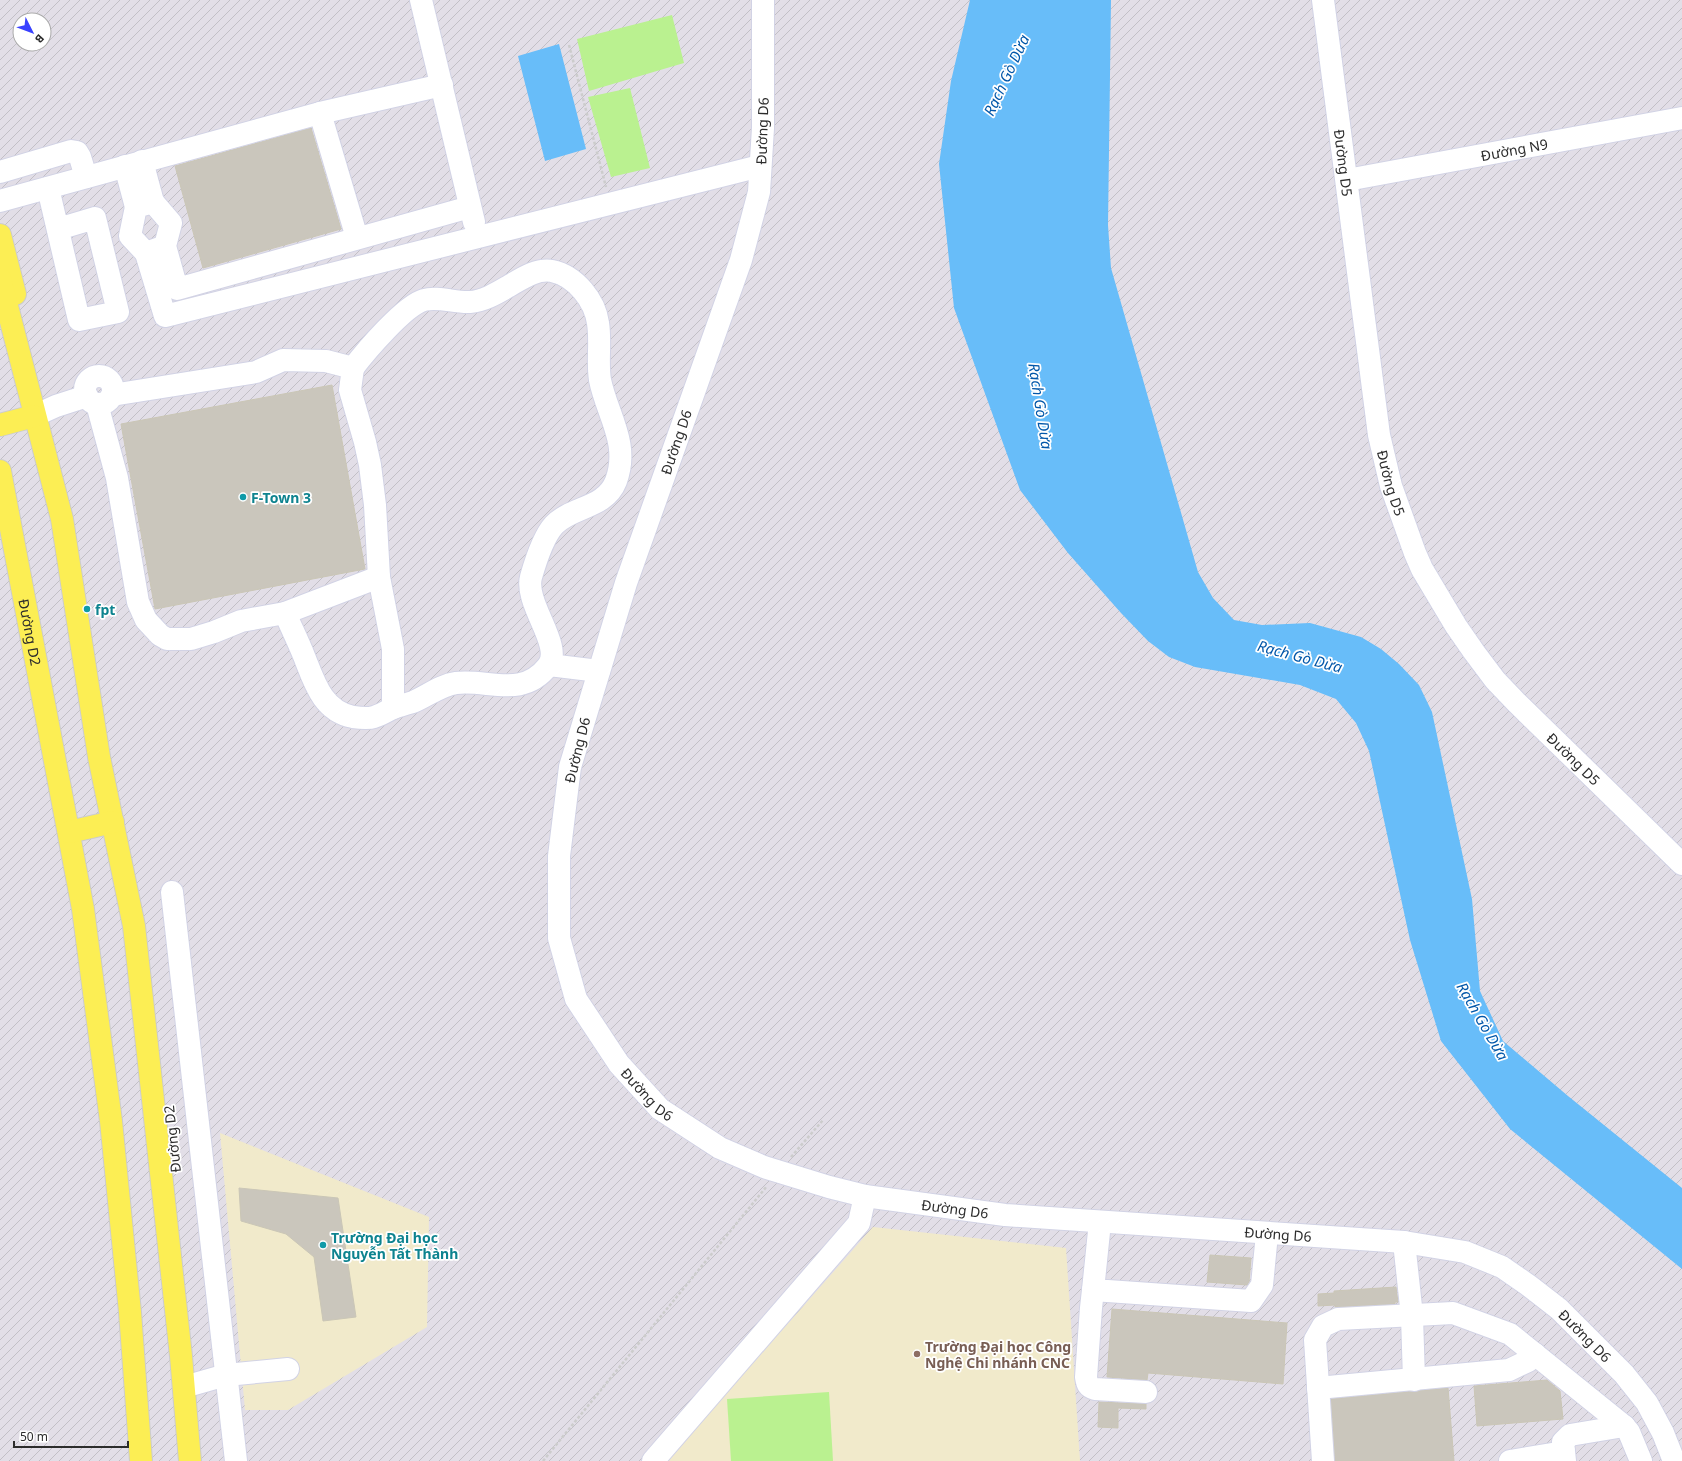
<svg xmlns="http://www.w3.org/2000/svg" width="1682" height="1461" font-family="'Noto Sans',sans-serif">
<defs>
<pattern id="industrial-furrows" width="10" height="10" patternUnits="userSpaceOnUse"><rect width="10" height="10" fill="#e2dee7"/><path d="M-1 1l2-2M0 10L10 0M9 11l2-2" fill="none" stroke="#c2bfc6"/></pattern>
</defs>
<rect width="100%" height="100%" fill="#efeadd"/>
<path fill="url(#industrial-furrows)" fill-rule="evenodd" d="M0 0H1682V1461H0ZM20 20H44V44H20Z"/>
<g fill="#f1eacb">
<polygon points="220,1133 429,1217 427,1327 288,1410 245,1410"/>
<polygon points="873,1227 1066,1248 1080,1461 667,1461"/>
</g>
<g fill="#baf190">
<polygon points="672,15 684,63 589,91 577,39"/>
<polygon points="630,88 650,168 611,177 588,97"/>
<polygon points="829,1392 833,1461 731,1461 727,1399"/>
</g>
<g fill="#68bdf9">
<polygon points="970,0 1111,0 1108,225 1111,268 1198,572 1213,598 1234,620 1262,625 1310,623 1361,637 1381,649 1399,664 1419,685 1432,712 1472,899 1480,991 1503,1041 1568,1096 1682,1188 1682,1269 1510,1129 1441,1041 1410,940 1369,751 1356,723 1336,699 1300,685 1195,667 1169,657 1148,641 1121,613 1068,553 1020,490 954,308 939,164 951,81"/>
<polygon points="559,44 586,149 545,161 518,56"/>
</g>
<g fill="#cac6bc" stroke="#cac6b6">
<polygon points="311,128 341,229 203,268 175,166"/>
<polygon points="332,385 365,569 155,609 121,424"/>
<polygon points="239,1188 338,1198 356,1317 323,1321 314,1257 286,1234 241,1221"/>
<polygon points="1210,1255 1251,1258 1249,1282 1247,1285 1207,1282"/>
<polygon points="1396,1287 1398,1302 1395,1302 1395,1304 1335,1307 1335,1305 1318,1306 1318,1294 1334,1293 1334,1291"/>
<polygon points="1112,1309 1287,1323 1283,1384 1148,1373 1147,1380 1107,1377"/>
<polygon points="1547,1380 1560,1391 1563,1419 1477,1426 1474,1386"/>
<polygon points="1448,1388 1454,1461 1335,1461 1331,1399"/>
<polygon points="1099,1402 1146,1404 1146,1409 1118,1408 1118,1428 1098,1427"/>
</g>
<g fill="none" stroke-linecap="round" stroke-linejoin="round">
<defs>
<g id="minor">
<polyline points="421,0 474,222"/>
<path id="s1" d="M763 0V128L759 192 741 260 626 583 570 767 559 856V938L576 999 619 1064 660 1109 720 1148 764 1167 829 1187 865 1196 1005 1215 1404 1242 1465 1252 1502 1267 1528 1285 1559 1309 1624 1374 1647 1403 1663 1433 1674 1461"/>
<path id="s2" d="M1323 0 1379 435 1391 486 1415 553 1422 569 1456 626 1474 652 1495 680 1516 702 1682 864"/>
<polyline points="320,113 357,238"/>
<polyline points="142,161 153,202"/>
<polyline points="125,166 136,207"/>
<polyline points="0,172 71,151 77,152 80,157 86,177"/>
<path id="s3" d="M1347 180 1682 118"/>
<polyline points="48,188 79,320 118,312 95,218 58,229"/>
<polyline points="0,201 320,113 442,85"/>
<polyline points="165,246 146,253 130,236 136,207 153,202 171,223 165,246 177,289 470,207"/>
<polyline points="146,253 165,316 760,166"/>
<circle cx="99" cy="390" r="14"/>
<polyline points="112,395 256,372 283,360 326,361 353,368 350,390 365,442 370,465 375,505 379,577 393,649 393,708"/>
<polyline points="97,404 117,478 138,602 146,620 160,635 167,639 191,639 214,632 241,621 285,613 379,577"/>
<polyline points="34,416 56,406 87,396"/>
<path d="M285 613C291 627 298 641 304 656 314 681 322 711 353 717 360 718 368 719 374 717 381 715 387 711 393 708 399 706 406 704 413 702 427 696 441 685 456 683 489 679 522 699 548 666 564 646 524 604 531 577 535 563 544 536 554 525 572 506 605 509 616 481 630 443 607 415 600 380 597 361 601 342 598 323 595 301 576 276 552 271 537 268 521 279 509 286 497 293 484 301 470 302 455 303 438 296 424 300 405 305 365 352 353 368"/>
<polyline points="549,665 599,671"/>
<polyline points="172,892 236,1461"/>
<polyline points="1100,1222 1093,1290 1251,1301 1262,1285 1267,1234"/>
<polyline points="1404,1242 1412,1316 1414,1380"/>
<path d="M1093 1290 1091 1308 1086 1377C1087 1384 1088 1387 1095 1389L1146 1392"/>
<polyline points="184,1387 226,1375 288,1369"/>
<polyline points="1318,1388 1509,1370 1528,1361 1535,1354"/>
<polyline points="653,1461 859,1223 865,1196"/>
<polyline points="1323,1461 1315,1340 1323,1326 1338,1319 1453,1313 1510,1334 1624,1426 1629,1432 1641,1461"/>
<polyline points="1510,1461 1564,1452"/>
<polyline points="1565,1461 1563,1442 1570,1435 1624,1426"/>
</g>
<g id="major">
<polyline points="0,235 15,294"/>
<polyline points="0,279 62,519 99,757 134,926 181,1356 190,1461"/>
<polyline points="0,425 34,416"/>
<path id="s4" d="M0 471 83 909 111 1121 130 1312 141 1461"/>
<polyline points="69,832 113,822"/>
</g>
</defs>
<use href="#minor" stroke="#d2d3e5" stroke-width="24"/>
<use href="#major" stroke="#ccc" stroke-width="24"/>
<g stroke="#ccc" stroke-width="2.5" stroke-dasharray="3 2" stroke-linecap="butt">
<polyline points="569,45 606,187"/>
<polyline points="791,1157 823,1120"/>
<polyline points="543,1461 767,1186"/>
</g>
<use href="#minor" stroke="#fff" stroke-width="22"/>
<use href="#major" stroke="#fcee54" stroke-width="22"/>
</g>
<g fill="#0f9aa8" stroke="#fff" stroke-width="1.5">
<circle cx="243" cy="497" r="4"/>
<circle cx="87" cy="609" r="4"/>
<circle cx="323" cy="1245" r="4"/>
</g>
<circle fill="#8d6e63" stroke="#fff" stroke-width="1.5" cx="917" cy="1354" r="4"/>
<g text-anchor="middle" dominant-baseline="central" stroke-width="3.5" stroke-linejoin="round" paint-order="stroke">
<g font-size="14" fill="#2c2c2c" stroke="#fff">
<text transform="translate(762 131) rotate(-88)">Đường D6</text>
<text stroke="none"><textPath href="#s3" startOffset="170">Đường N9</textPath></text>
<text stroke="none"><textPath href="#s2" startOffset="164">Đường D5</textPath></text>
<text transform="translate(676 442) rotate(-71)">Đường D6</text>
<text stroke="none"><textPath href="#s2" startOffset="488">Đường D5</textPath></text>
<text stroke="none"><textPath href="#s4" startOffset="164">Đường D2</textPath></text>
<text transform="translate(577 750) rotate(-76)">Đường D6</text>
<text stroke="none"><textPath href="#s2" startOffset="824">Đường D5</textPath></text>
<text stroke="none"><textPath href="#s1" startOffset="1152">Đường D6</textPath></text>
<text transform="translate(172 1139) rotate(-96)">Đường D2</text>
<text stroke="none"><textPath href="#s1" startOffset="1487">Đường D6</textPath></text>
<text stroke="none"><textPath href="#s1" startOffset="1811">Đường D6</textPath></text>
<text stroke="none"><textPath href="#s1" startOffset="2147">Đường D6</textPath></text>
</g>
<g font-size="14" font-weight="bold" fill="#0d838f" stroke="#fff" text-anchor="start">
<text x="251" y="497">F-Town 3</text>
<text x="95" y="609">fpt</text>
<text x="331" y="1237">Trường Đại học<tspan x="331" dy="16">Nguyễn Tất Thành</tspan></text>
</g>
<g font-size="14" font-weight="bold" fill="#785e54" stroke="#fff" text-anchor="start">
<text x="925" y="1346">Trường Đại học Công<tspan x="925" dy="16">Nghệ Chi nhánh CNC</tspan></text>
</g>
<g font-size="15" font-style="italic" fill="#0257a9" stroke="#fff">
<text transform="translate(1006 75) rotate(-65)">Rạch Gò Dừa</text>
<text transform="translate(1041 406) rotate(81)">Rạch Gò Dừa</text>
<text transform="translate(1300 656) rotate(15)">Rạch Gò Dừa</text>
<text transform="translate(1483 1021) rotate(60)">Rạch Gò Dừa</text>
</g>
</g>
<g transform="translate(32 32) rotate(132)"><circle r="19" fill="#ffffff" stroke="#ababab"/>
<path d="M0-3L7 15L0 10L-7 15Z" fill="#3941ff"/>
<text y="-6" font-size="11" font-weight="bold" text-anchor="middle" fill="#2c2c2c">B</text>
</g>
<path d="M14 1441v6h114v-6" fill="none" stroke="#2c2c2c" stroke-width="2"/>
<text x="20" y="1441" font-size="12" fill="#2c2c2c" stroke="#ffffff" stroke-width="3" paint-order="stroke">50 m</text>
</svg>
